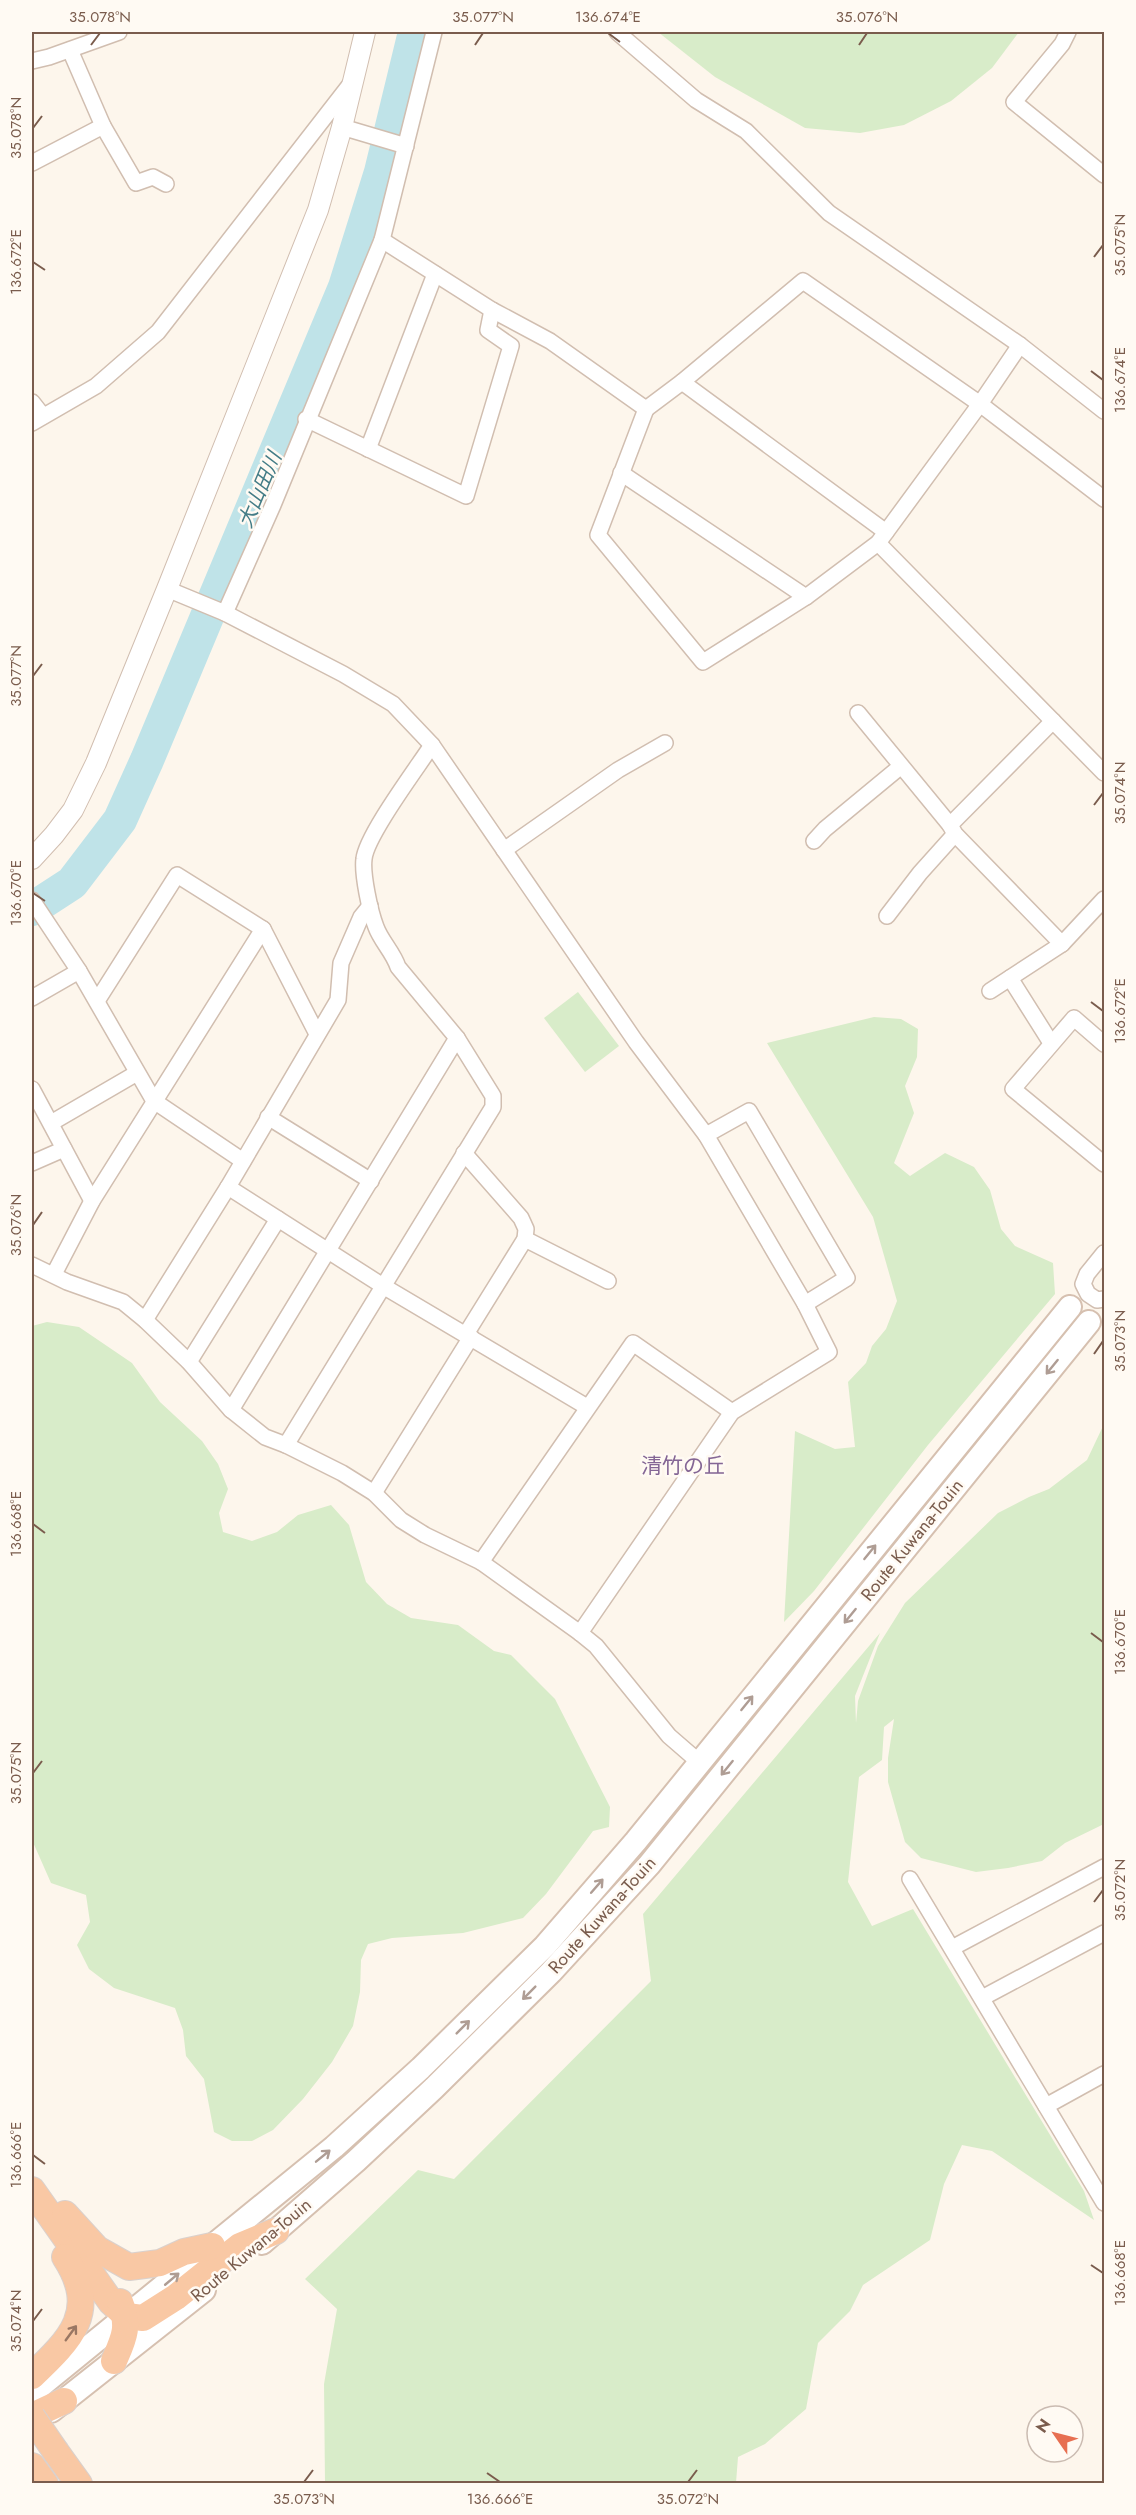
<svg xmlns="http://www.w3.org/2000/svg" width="1136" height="2515" font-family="Jost,'Noto Sans JP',sans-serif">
<rect width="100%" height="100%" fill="#fdf6ec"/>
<g fill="#d8ecc9">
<polygon points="658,32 1019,32 992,68 951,101 904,125 860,133 805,128 715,77"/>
<polygon points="578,992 619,1046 585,1072 544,1018"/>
<polygon points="874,1017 901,1019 918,1029 917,1057 905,1086 914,1113 894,1163 910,1176 945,1153 974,1167 990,1190 1001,1229 1015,1246 1053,1263 1055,1294 928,1445 814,1591 784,1622 795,1431 835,1449 855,1447 848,1382 866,1363 872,1346 886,1329 897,1301 873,1217 767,1043"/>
<polygon points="47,1322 79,1327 132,1363 160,1402 202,1441 218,1464 228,1489 219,1513 223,1532 252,1541 277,1532 298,1515 331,1505 349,1525 366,1582 387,1604 411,1618 458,1625 494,1651 511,1655 555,1699 610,1807 609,1827 593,1831 546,1894 523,1918 463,1933 392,1938 368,1944 361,1960 360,1992 353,2026 332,2062 303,2099 273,2130 252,2141 232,2141 214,2132 204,2079 186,2056 183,2030 175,2008 114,1988 89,1969 77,1945 90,1922 86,1895 51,1883 32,1840 32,1326"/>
<polygon points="1104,1424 1104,1824 1065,1843 1042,1861 1008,1868 976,1872 921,1858 905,1842 888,1782 888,1758 894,1719 884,1727 882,1760 859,1777 848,1882 872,1926 913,1909 1084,2191 1094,2220 992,2151 962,2145 944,2184 930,2240 863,2285 850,2311 818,2343 806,2409 765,2444 738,2457 736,2483 325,2483 324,2384 337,2309 305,2279 418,2170 454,2179 651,1981 643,1914 880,1633 855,1696 856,1723 858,1701 878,1646 905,1603 998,1513 1029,1497 1049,1489 1087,1460"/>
</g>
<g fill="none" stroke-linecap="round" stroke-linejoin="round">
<polyline stroke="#bfe3e8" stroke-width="34" points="32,909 72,883 120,820 147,760 345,287 381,172 415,32"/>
<defs>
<g id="minor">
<polyline points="617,32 696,100 746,131 829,213 1020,345 1104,411"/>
<polyline points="1068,32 1062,44 1014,102 1104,175"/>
<polyline points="70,50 103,126 136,183 153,177 166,184"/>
<polyline points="32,61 49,57 119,32"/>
<polyline points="342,127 406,146"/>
<polyline points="32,163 103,126"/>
<polyline points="382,240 492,310 550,341 646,409 682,382 803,281 980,404 1104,499"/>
<polyline points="682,382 886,532"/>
<polyline points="32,402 43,416"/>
<polyline points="646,409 598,535 703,662 806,597 878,543 980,404 1020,345"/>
<polyline points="306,419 466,496 511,346 488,330 492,310"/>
<polyline points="32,423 96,386 158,332 352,82"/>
<polyline points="368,449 435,274"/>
<polyline points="621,473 806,597"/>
<polyline points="878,543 1104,773"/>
<polyline points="167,589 225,613 273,505 382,240 434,32"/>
<polyline points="225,613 343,674 393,704 432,745 636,1042 706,1135 805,1304 829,1352 732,1412 580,1633"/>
<polyline points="858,713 950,825"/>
<polyline points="1053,721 950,825 955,834 1062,944 1104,899"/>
<polyline points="814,841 825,829 900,767"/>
<polyline points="504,850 618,770 665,743"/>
<polyline points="32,900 79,971 154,1101 243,1161"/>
<polyline points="887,916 920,873 955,834"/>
<polyline points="1010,978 1051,1043"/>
<polyline points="990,991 1062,944"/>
<polyline points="32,998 79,971"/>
<polyline points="97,1001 177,875 263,929 317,1034"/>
<polyline points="1104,1044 1074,1018 1013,1089 1104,1164"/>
<polyline points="32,1089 92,1201"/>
<polyline points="268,1117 371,1181"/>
<polyline points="51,1123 137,1073"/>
<polyline points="706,1135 749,1111 847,1278 805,1304"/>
<polyline points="464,1153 521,1218 526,1229 525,1239 466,1334"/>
<polyline points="32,1163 64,1149"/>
<polyline points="228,1187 383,1286 587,1407"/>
<polyline points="525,1239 608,1281"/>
<polyline points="1104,1253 1087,1274 1083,1284 1088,1294 1097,1300 1104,1299"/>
<polyline points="32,1265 67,1282 123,1302 145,1320 189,1362 231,1410 265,1437 286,1445 342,1473 374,1493 401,1520 425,1535 481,1562 580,1633 596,1646 669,1736 699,1762"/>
<polyline points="54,1274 92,1201 263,929"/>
<polyline points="145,1320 228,1187 338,1000 341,963 361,917 370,906"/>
<polyline points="189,1362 278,1219"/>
<polyline points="231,1410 457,1038"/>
<path d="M286 1445 493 1107V1096L457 1038 398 967C393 952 381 941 376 927 370 912 362 874 364 859 366 836 417 768 432 745"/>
<polyline points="374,1493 471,1337"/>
<polyline points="481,1562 633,1343 732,1412"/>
<polyline points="910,1879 1104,2203"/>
<polyline points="952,1948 1104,1867"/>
<polyline points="982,1998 1104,1933"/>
<polyline points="1046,2106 1104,2074"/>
</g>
<polyline id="tertiary" points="32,859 54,835 73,810 96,763 167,589 318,210 342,127 365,32"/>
<g id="secondary">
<polyline points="262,2243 356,2161 434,2088 551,1972 649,1865 1089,1322"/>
<polyline points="32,2393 334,2147 421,2068 545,1946 636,1841 1070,1307"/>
<polyline points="51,2411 204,2290"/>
</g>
<g id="trunk">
<polyline points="32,2190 111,2302 126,2316 143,2318 176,2297 240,2246 276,2231"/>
<polyline points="65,2214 97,2249 129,2267 160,2263 184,2252 212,2246"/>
<path d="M114 2361C124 2338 130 2327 120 2302"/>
<path d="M32 2376C71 2339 100 2311 65 2257"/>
<polyline points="32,2416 64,2401"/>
<polyline points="56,2452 79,2484"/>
<polyline points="32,2466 45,2484"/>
</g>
</defs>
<use href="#minor" stroke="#d1beb0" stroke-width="18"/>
<use href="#tertiary" stroke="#d1beb0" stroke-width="22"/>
<use href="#secondary" stroke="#d6c0b0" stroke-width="26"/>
<use href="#trunk" stroke="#dad1cd" stroke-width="28"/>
<use href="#minor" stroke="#fff" stroke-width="15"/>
<use href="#tertiary" stroke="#fff" stroke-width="20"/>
<use href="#secondary" stroke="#fff" stroke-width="22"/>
<use href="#trunk" stroke="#f9c8a4" stroke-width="26"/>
<defs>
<polyline id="trunk-bridge" points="32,2417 56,2452"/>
</defs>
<use href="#trunk-bridge" stroke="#dad1cd" stroke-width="28" stroke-linecap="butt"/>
<use href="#trunk-bridge" stroke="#f9c8a4" stroke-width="26"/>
</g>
<defs><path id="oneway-shaft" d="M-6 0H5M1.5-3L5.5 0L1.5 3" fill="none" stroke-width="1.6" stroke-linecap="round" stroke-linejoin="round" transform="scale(1.5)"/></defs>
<g stroke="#af9d94">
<use href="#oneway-shaft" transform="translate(1052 1367) rotate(129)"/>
<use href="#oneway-shaft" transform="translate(870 1552) rotate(-51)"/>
<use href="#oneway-shaft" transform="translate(850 1616) rotate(129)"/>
<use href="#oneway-shaft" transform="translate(747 1703) rotate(-51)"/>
<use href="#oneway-shaft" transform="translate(727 1768) rotate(129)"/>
<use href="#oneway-shaft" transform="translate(597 1886) rotate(-49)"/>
<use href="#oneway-shaft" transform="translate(529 1993) rotate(135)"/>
<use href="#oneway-shaft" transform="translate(463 2027) rotate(-45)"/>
<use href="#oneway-shaft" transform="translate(323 2156) rotate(-39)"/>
<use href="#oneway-shaft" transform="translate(172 2279) rotate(-40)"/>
</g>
<use stroke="#9a7763" href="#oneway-shaft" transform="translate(71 2333) rotate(-54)"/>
<path fill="none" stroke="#7a5c4d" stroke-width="2" d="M608 33 620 42M91 45 100 33M475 45 483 33M859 45 867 33M33 128 42 116M1094 257 1103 245M33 262 45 270M1091 371 1103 380M33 676 42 664M1094 805 1103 793M33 893 45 901M1091 1002 1103 1011M33 1225 42 1212M1094 1354 1103 1341M33 1524 45 1533M1091 1633 1103 1642M33 1773 42 1761M1094 1902 1103 1890M33 2155 45 2164M1091 2265 1103 2273M33 2321 42 2309M487 2473 500 2482M304 2482 313 2470M688 2482 697 2470"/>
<g text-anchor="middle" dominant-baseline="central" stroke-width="5" stroke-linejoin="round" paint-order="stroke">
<g font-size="18" fill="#7a5c4d" stroke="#fffaf3">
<text transform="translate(912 1540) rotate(-51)">Route Kuwana-Touin</text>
<text transform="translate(602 1915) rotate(-48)">Route Kuwana-Touin</text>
<text transform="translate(251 2250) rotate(-40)">Route Kuwana-Touin</text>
</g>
<g font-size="20" font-style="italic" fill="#437c86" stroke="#fffaf3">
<text transform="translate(260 490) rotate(-67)">大山田川</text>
</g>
<g font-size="21" fill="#846695" stroke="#fffaf3">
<text x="683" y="1466">清竹の丘</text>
</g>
</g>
<rect width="1136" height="2515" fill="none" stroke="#fffaf3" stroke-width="66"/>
<g transform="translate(1055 2434) rotate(305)"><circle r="28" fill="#fffaf3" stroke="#cabbb1" stroke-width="1.5"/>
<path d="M0-4.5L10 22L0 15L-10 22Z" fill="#e76f51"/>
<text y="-9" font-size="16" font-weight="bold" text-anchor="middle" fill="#7a5c4d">N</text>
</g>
<rect x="33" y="33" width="1070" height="2449" fill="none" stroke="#7a5c4d" stroke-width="2"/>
<g font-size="15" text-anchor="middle" fill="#7a5c4d">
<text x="100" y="22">35.078°N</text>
<text x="483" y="22">35.077°N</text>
<text x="608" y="22">136.674°E</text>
<text x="867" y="22">35.076°N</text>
<text transform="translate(16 128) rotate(-90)" y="5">35.078°N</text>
<text transform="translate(1120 245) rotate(-90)" y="5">35.075°N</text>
<text transform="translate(16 262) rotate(-90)" y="5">136.672°E</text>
<text transform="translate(1120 380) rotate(-90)" y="5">136.674°E</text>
<text transform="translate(16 676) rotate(-90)" y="5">35.077°N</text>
<text transform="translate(1120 793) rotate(-90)" y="5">35.074°N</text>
<text transform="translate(16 893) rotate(-90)" y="5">136.670°E</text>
<text transform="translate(1120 1011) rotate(-90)" y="5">136.672°E</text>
<text transform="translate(16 1225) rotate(-90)" y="5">35.076°N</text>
<text transform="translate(1120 1341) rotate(-90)" y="5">35.073°N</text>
<text transform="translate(16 1524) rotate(-90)" y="5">136.668°E</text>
<text transform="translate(1120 1642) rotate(-90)" y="5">136.670°E</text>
<text transform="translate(16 1773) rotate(-90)" y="5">35.075°N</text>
<text transform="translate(1120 1890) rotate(-90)" y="5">35.072°N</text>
<text transform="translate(16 2155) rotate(-90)" y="5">136.666°E</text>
<text transform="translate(1120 2273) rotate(-90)" y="5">136.668°E</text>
<text transform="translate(16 2321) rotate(-90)" y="5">35.074°N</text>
<text x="304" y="2504">35.073°N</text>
<text x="500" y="2504">136.666°E</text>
<text x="688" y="2504">35.072°N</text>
</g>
</svg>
